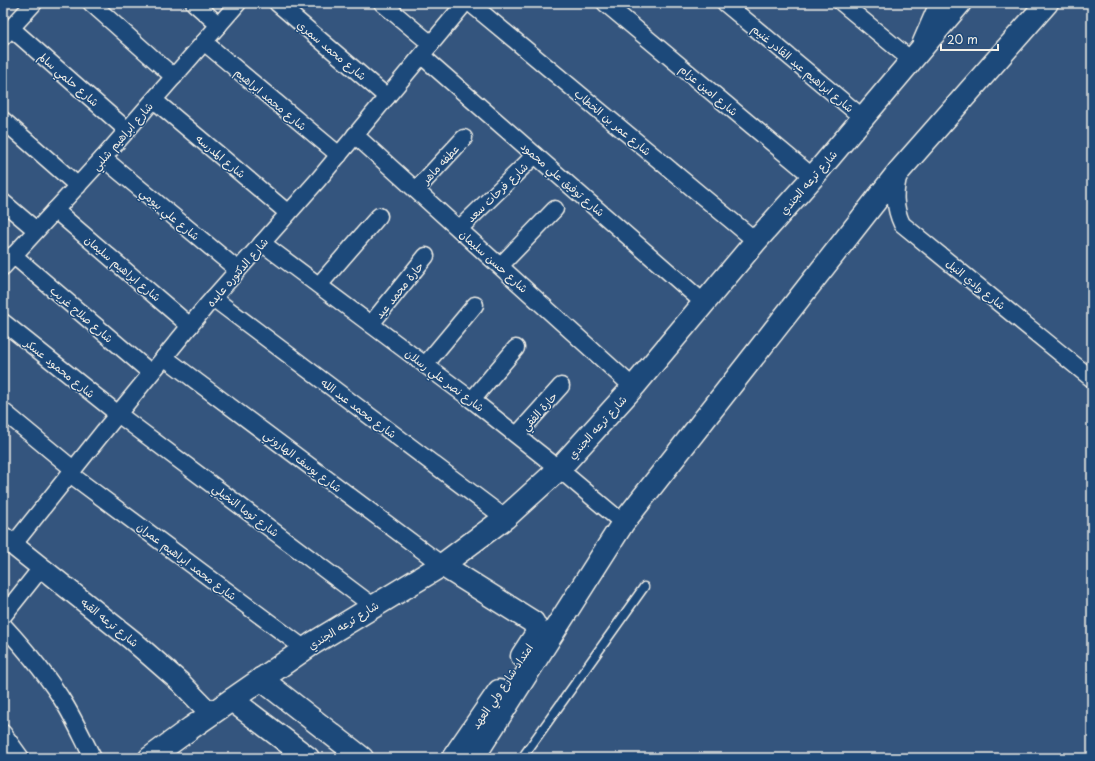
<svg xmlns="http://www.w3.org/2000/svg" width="1095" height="761" font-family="'Playpen Sans','Playpen Sans Arabic',sans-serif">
<rect width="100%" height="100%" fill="#34557e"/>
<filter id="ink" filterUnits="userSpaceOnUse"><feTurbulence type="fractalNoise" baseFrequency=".025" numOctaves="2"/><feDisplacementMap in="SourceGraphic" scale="8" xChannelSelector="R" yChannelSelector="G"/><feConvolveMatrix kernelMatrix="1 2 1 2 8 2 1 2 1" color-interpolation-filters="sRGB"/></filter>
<g filter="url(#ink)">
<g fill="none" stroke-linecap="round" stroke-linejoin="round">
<defs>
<polyline id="service" points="522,758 644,587"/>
<g id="minor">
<polyline points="91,3 174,77"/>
<polyline points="194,3 219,25"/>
<polyline points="277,3 387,97"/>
<polyline points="382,3 431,44"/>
<polyline points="470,3 756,241"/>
<polyline points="605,3 813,177"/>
<polyline points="725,3 863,118"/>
<polyline points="842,3 911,60"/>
<polyline points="11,28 127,130"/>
<polyline points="3,37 34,3"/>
<polyline points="204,42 339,155"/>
<polyline points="921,42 938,3"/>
<polyline points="422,56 704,303"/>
<polyline points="154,100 288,213"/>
<polyline points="3,120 78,186"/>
<polyline points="355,135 633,387"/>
<polyline points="103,158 238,270"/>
<path d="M899 174C894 192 894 207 902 224L1092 379"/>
<polyline points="416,190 464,138"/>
<polyline points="3,202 36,230"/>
<polyline points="55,210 190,326"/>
<polyline points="459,229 535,155"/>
<polyline points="262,243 472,400 559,469 623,523"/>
<polyline points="13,255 151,373"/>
<polyline points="500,266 555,209"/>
<polyline points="3,267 103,158 238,3"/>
<polyline points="319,285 379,216"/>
<polyline points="213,298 505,518"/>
<polyline points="3,322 118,414 373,606"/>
<polyline points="371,324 426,256"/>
<polyline points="164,357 442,565"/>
<polyline points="425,365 475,305"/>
<polyline points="472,400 516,348"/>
<polyline points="3,411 73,469"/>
<polyline points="517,435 561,386"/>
<polyline points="70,474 305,649"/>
<polyline points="13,545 104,431 207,305 318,180 465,3"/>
<polyline points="3,616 42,567"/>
<path d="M3 625C26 650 48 676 66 706 76 723 84 741 93 758"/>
<polyline points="3,733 21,758"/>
</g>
<polyline id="tertiary" points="3,537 132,640 180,682 211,714"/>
<g id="secondary">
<polyline points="442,565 533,622 537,630 537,633 522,656"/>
<polyline points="261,679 362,758"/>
<polyline points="232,700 308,758"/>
<polyline points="150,758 191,728 312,644 442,565 505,518 559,469 636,384 756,241 813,177 960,3"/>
<polyline points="453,758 499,691"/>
<polyline points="473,758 623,523 899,171 1047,3"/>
</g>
</defs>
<use href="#service" stroke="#f4f1e8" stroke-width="11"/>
<use href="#minor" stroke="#f4f1e8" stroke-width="19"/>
<use href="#tertiary" stroke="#f4f1e8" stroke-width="23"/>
<use href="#secondary" stroke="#f4f1e8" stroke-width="25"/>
<use href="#service" stroke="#1f4a7a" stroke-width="8"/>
<use href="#minor" stroke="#1f4a7a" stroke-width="16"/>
<use href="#tertiary" stroke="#1f4a7a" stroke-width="20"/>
<use href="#secondary" stroke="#1f4a7a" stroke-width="22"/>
</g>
</g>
<g text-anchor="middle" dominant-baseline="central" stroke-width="3" stroke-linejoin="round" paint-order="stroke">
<g font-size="11" fill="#f4f1e8" stroke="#1f4a7a">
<text transform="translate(332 50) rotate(40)">شارع محمد سمري</text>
<text transform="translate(803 68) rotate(40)">شارع ابراهيم عبد القادر غنيم</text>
<text transform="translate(69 79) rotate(41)">شارع حلمي سالم</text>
<text transform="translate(709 90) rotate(40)">شارع امين عزام</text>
<text transform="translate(271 99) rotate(40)">شارع محمد ابراهيم</text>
<text transform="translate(613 122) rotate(40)">شارع عمر بن الخطاب</text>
<text transform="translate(122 136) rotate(-49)">شارع ابراهيم شلبي</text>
<text transform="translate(221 156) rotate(40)">شارع المدرسه</text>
<text transform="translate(440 164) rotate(-47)">عطفه ماهر</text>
<text transform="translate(563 179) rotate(41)">شارع توفيق علي محمود</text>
<text transform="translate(808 182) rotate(-49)">شارع ترعه الجندي</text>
<text transform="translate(497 192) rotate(-44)">شارع فرحات سعد</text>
<text transform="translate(170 214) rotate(40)">شارع علي بيومي</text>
<text transform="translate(494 261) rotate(42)">شارع حسن سليمان</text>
<text transform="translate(123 268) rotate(40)">شارع ابراهيم سليمان</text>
<text transform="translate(237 272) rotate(-49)">شارع الدكتوره عايده</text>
<text transform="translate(976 284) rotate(39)">شارع وادي النيل</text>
<text transform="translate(399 290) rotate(-51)">حارة محمد عيد</text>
<text transform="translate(82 314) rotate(41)">شارع صلاح غريب</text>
<text transform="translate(60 368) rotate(39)">شارع محمود عسكر</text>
<text transform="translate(445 380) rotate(37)">شارع نصر علي رسلان</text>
<text transform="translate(359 408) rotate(37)">شارع محمد عبد الله</text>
<text transform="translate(539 411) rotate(-48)">حارة الفقي</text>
<text transform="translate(597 427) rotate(-48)">شارع ترعه الجندي</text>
<text transform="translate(303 461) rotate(37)">شارع يوسف الهاروني</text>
<text transform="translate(246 510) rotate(37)">شارع توما النخيلي</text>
<text transform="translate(187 561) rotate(37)">شارع محمد ابراهيم عمران</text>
<text transform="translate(110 622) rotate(39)">شارع ترعه القبه</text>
<text transform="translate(343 625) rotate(-32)">شارع ترعه الجندي</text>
<text transform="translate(502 686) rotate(-56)">امتداد شارع ولي العهد</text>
</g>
</g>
<rect width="1095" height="761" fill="none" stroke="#1f4a7a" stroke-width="16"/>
<rect x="8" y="8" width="1079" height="745" fill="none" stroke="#f4f1e8" stroke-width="1.5" filter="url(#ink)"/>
<path d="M941 44v6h57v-6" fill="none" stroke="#f4f1e8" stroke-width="2"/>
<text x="947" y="44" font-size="12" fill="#f4f1e8" stroke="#1f4a7a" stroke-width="3" paint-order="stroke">20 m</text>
</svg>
